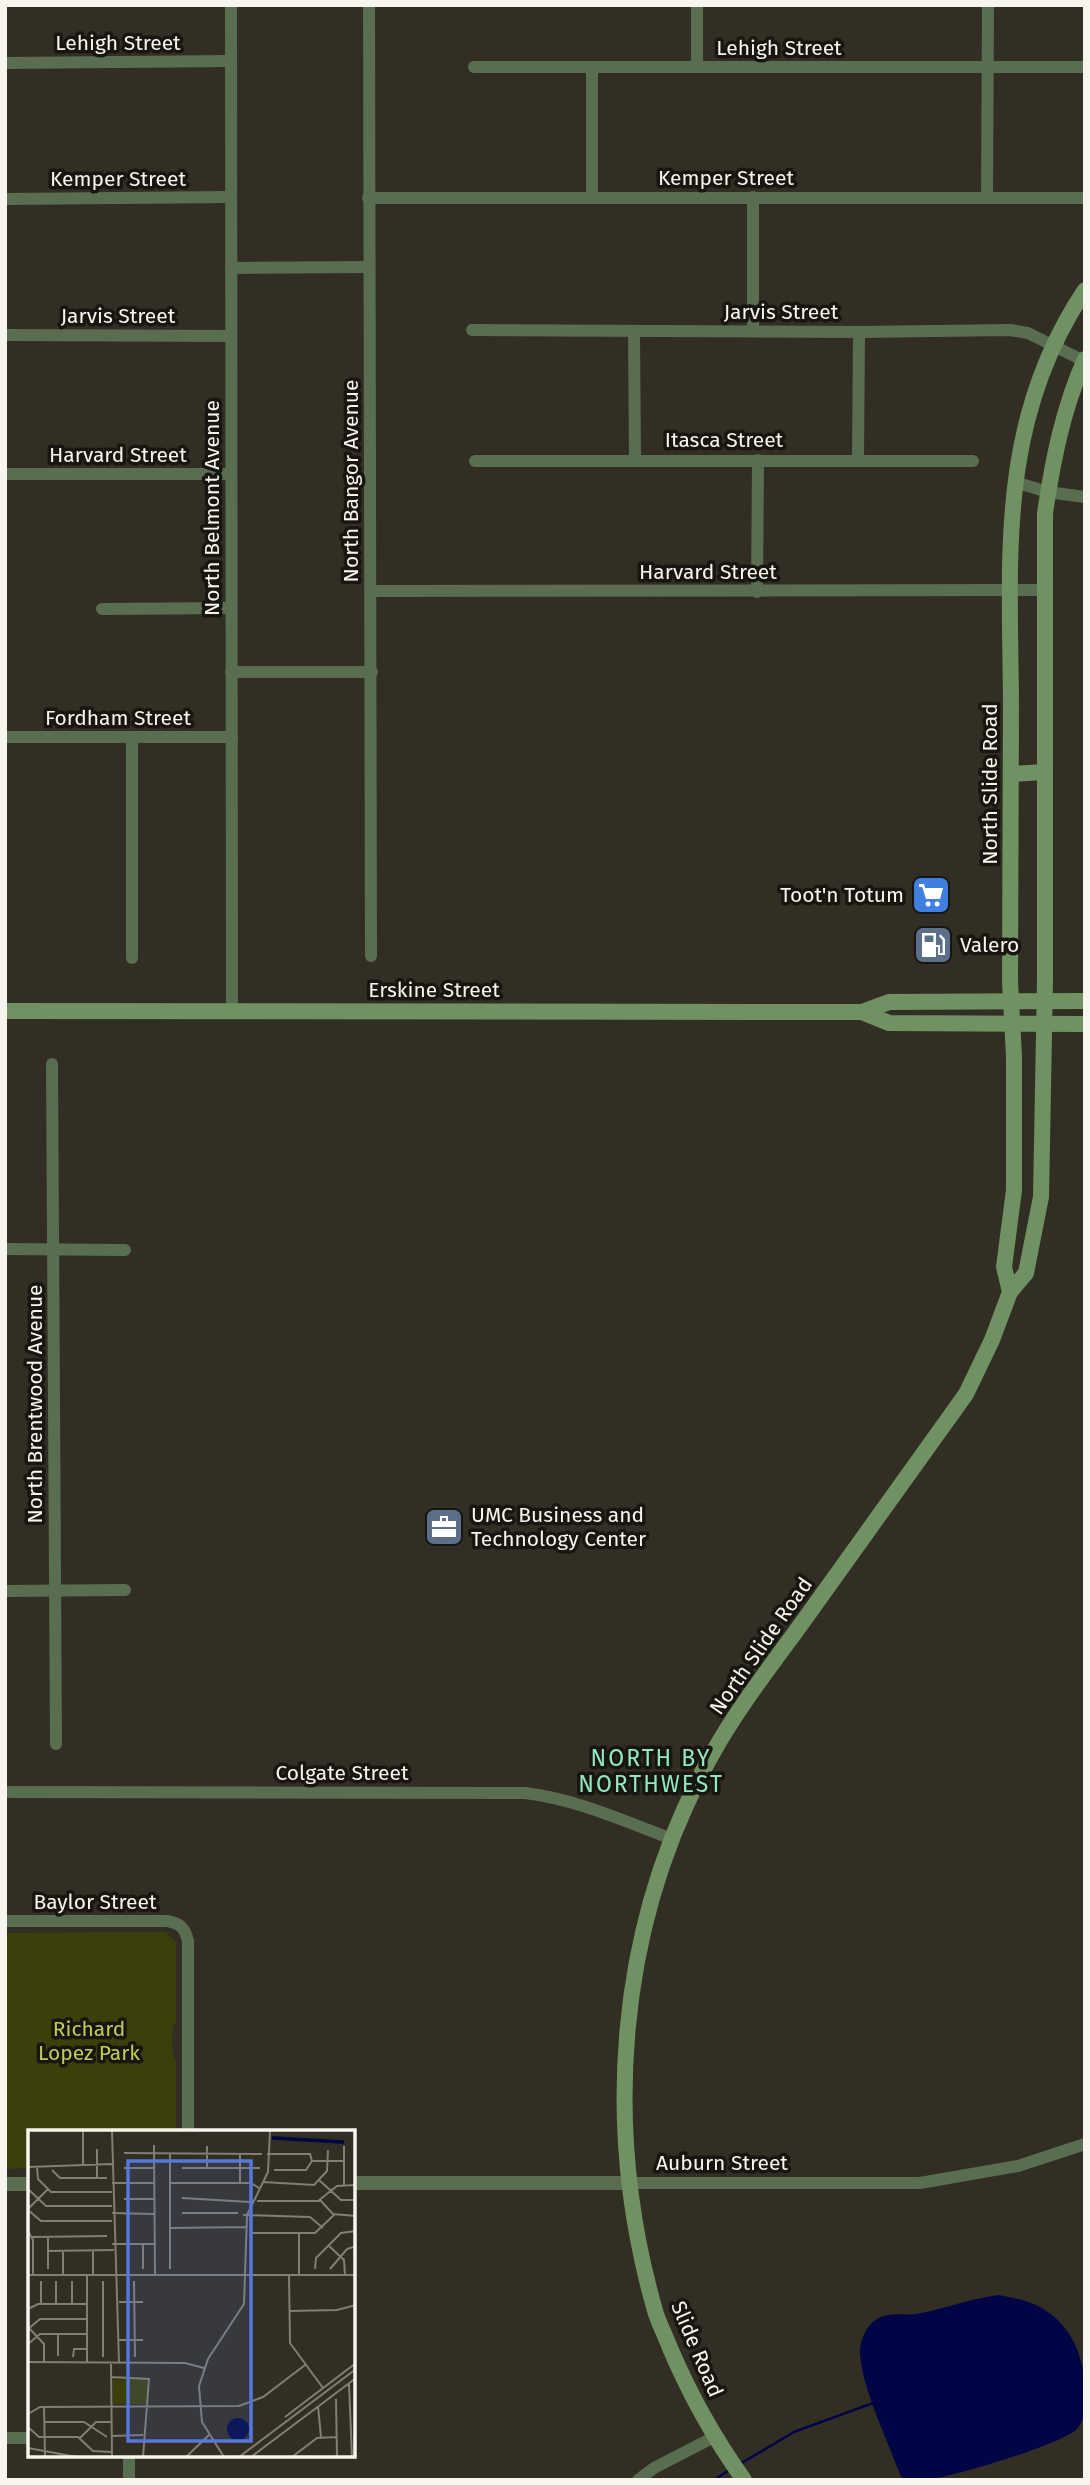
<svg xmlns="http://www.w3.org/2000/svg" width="1090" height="2485" font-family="'Fira Sans',sans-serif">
<rect width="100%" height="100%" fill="#322e23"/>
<path fill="#3b400a" d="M165 1932 176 1942V2021C170 2032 171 2051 176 2062V2131L30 2132V2168L5 2169V1933Z"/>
<path fill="#000645" d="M999 2295C1013 2298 1028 2300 1040 2307 1072 2324 1085 2358 1085 2392 1085 2406 1086 2417 1078 2428 1067 2443 949 2478 927 2480 918 2481 909 2480 901 2477 888 2441 863 2391 860 2355 859 2343 865 2328 874 2321 889 2310 904 2317 921 2313 947 2308 972 2298 999 2295Z"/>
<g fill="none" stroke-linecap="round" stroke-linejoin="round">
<g stroke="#000645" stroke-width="2.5">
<polyline points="740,2464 794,2432 873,2403"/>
<polyline points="714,2480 731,2469"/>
</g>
<g stroke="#596e50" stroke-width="12">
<polyline points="231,5 232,1011"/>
<polyline points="369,5 371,956"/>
<polyline points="697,5 697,67"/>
<polyline points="5,63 231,61"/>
<polyline points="474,67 1085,67"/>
<polyline points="753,197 753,331"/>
<polyline points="368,198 1085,198"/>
<polyline points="592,198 592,67"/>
<polyline points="987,198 988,5"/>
<polyline points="5,199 231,197"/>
<polyline points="231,268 369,267"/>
<polyline points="472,330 859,332 1010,330 1028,333 1084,361"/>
<polyline points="634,331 635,460"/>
<polyline points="5,335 231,336"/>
<polyline points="858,460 859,332"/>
<polyline points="475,461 973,461"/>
<polyline points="5,474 231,474"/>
<polyline points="1014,482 1048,492 1085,497"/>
<polyline points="371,591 1044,590"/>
<polyline points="757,592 758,460"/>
<polyline points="102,609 231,608"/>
<polyline points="231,672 372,672"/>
<polyline points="5,737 232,737"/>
<polyline points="132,958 132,737"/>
<polyline points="52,1064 56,1744"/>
<polyline points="5,1249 125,1250"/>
<polyline points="5,1591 125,1590"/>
<path d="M5 1792 525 1793C576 1799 624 1821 672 1839"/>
<path d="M5 1921H167C180 1923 185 1928 188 1941V2132"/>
<polyline points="628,2183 920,2183 1018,2166 1085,2144"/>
<polyline points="5,2438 30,2438"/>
<polyline points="129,2480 129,2455"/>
<polyline points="638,2480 654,2468 714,2437"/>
</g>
<g stroke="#596e50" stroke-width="14">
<polyline points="354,2183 628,2183"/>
<polyline points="5,2184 30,2184"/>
</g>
<g stroke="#709162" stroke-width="16">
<polyline points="1011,774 1044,772"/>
<polyline points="5,1011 862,1012 889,1002 1085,1001"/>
<polyline points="862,1012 889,1023 1085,1024"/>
<path d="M1010 1292 1004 1267 1014 1190V1057L1010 981C1011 889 1011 797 1011 705 1010 556 997 421 1085 290"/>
<path d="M744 2480C714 2438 690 2395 670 2348 666 2337 660 2326 656 2314 602 2129 616 1926 711 1756 738 1707 774 1662 807 1616 860 1542 913 1468 966 1394L992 1340 1010 1292 1026 1273 1041 1197 1045 979V513C1053 459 1063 409 1085 359"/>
</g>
</g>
<defs>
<symbol id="supermarket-square" viewBox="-11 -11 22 22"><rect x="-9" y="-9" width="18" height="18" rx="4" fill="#3f7fe0" stroke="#181611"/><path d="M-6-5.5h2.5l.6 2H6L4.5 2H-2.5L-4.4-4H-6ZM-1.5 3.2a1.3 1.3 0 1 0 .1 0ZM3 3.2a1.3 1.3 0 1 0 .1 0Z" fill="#fff"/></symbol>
<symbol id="fuel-square" viewBox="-11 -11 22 22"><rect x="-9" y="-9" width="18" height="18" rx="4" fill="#5c6f8a" stroke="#181611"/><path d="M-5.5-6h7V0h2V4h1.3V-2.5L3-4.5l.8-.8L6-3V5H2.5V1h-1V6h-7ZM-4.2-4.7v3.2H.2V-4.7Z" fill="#fff"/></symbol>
<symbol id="office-square" viewBox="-11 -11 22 22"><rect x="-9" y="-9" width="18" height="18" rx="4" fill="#5c6f8a" stroke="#181611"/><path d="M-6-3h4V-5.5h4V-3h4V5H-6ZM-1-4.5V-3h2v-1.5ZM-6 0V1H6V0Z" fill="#fff"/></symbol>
</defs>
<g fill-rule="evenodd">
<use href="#supermarket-square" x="909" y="873" width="44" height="44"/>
<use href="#fuel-square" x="911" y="923" width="44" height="44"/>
<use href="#office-square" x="422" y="1505" width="44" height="44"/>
</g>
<g text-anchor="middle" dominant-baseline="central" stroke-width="7" stroke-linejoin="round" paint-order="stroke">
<g font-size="21" fill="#f7f5ed" stroke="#181611">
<text x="118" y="43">Lehigh Street</text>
<text x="779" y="48">Lehigh Street</text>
<text x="726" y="178">Kemper Street</text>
<text x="118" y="179">Kemper Street</text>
<text x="781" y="312">Jarvis Street</text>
<text x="118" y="316">Jarvis Street</text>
<text x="724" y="440">Itasca Street</text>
<text x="118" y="455">Harvard Street</text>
<text transform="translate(351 481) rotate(-90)">North Bangor Avenue</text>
<text transform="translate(212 508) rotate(-90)">North Belmont Avenue</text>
<text x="708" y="572">Harvard Street</text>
<text x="118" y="718">Fordham Street</text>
<text transform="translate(990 784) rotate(-90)">North Slide Road</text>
<text x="434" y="990">Erskine Street</text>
<text transform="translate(35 1404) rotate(-90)">North Brentwood Avenue</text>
<text transform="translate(761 1646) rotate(-55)">North Slide Road</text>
<text x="342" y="1773">Colgate Street</text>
<text x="95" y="1902">Baylor Street</text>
<text x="722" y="2163">Auburn Street</text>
<text transform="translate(697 2349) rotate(67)">Slide Road</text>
</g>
<g font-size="21" fill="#f7f5ed" stroke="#181611" text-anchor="start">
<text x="904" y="895" text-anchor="end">Toot'n Totum</text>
<text x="960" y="945">Valero</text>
<text x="471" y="1515">UMC Business and<tspan x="471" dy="24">Technology Center</tspan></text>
</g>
<g font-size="21" fill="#bfcd56" stroke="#181611">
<text x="89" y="2029">Richard<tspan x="89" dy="24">Lopez Park</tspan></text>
</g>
<g font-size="23" letter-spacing="2" fill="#92e7c0" stroke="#181611">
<text x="651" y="1758">NORTH BY<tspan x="651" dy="26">NORTHWEST</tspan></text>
</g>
</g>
<g transform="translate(28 2130)">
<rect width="327" height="327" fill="#322e23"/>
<path d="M119 248 120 274H85V250Z" fill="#3b400a"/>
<path d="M199 299a11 11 0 1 1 22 0a11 11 0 1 1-22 0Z" fill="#000645"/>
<path fill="none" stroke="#000645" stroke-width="3.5" d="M244 8 316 12"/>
<path fill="none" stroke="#817e74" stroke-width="2" d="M55 1V34M84 1 91 233M126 15 127 145M179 16V38M96 23 234 24M142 23V139M239 24H282L284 31H315M0 37 84 34M9 37 10 49 23 62H84M96 38H126M154 38H232M24 40 32 48H79M246 40H278L284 31M69 48V19M291 50 313 70H328M235 52 286 55 299 41 300 20M84 53H126M142 53H223L231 58M212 53V24M316 55V16M0 59 18 76H84M154 68 222 72M96 69H126M292 70 305 84 328 86M229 71H290L309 56 328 55M0 79 20 59M0 80 13 91H84M84 83 126 84M154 83H210M215 85 282 87 295 98M100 96V139M142 98 218 97M0 101 5 110V145M223 103H287L307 84M271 103V145M20 106V139M4 107 79 106M84 114H126M300 115 316 130 317 145M20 121 86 120M35 121V145M65 121V145M115 139V114M287 139 288 128 313 103 328 101M302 139 319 119 328 116M0 145H328M59 145V232M261 145 262 213 295 258M44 151V174M106 151 107 227M91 172H115M13 174V151M28 174V151M0 179 10 174H59M261 181 309 180 328 175M0 197 16 214V232M0 199 12 189H59M91 210H115M0 214 12 204H59M30 226V204M45 227 46 219H59M75 227V151M0 232 157 233 176 238M83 233 84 327M83 247 121 249 115 327M321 254 324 327M308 269 309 327M290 276 293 307M16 277 17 327M0 284 12 277 211 276 235 267 277 235M257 287 328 233M17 292H56L79 307M0 297 11 307H50L65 321 84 322M84 306 115 305M52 308 68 292H84M0 318 49 327M158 327 181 305M196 327 174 292 171 256 180 229 216 174 219 85 240 42 242 1M211 327 328 239M223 327 328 248M264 327 289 308 309 307"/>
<path fill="#5478dd" fill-opacity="0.15" stroke="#5478dd" stroke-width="3.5" d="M100 31H223V311H100Z"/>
<rect width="327" height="327" fill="none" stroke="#f7f5ed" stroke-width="3.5"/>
</g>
<rect width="1090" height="2485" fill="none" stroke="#f7f5ed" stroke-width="14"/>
</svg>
